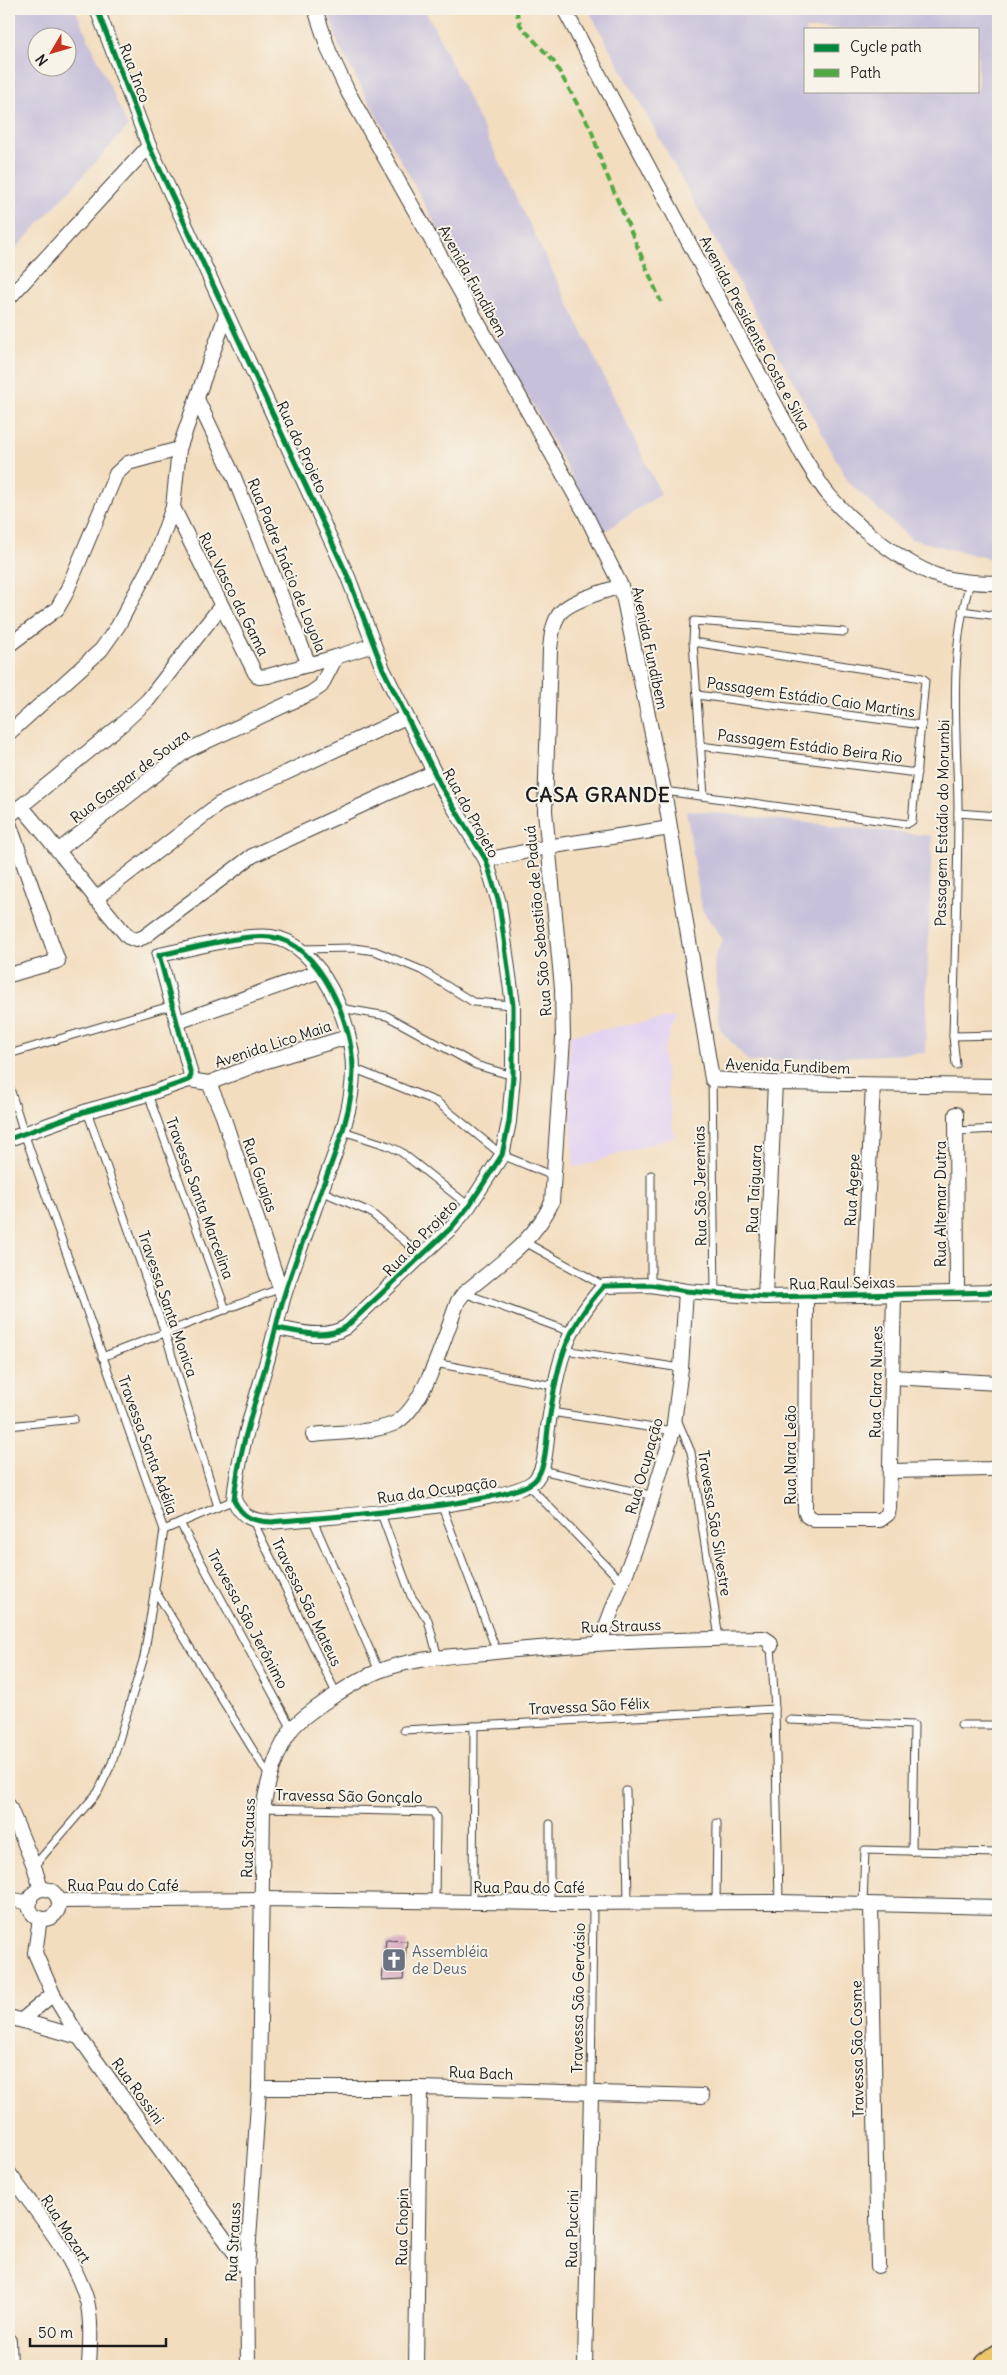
<svg xmlns="http://www.w3.org/2000/svg" width="1007" height="2375" font-family="Delius,sans-serif">
<rect width="100%" height="100%" fill="#f7f3e8"/>
<filter id="ink" filterUnits="userSpaceOnUse"><feTurbulence type="fractalNoise" baseFrequency=".02" numOctaves="2"/><feDisplacementMap in="SourceGraphic" scale="10" xChannelSelector="R" yChannelSelector="G"/><feConvolveMatrix kernelMatrix="1 2 1 2 8 2 1 2 1" color-interpolation-filters="sRGB"/></filter>
<filter id="wash" filterUnits="userSpaceOnUse"><feTurbulence type="fractalNoise" baseFrequency=".0096" numOctaves="4" result="noise"/><feDisplacementMap in="SourceGraphic" scale="20" xChannelSelector="R" yChannelSelector="G"/><feGaussianBlur stdDeviation="1.12" result="paint"/><feColorMatrix in="noise" values="0 0 0 0 0 0 0 0 0 0 0 0 0 0 0 0 0 1.4 0 .05"/><feComposite in="paint" operator="in"/></filter>
<g filter="url(#wash)">
<rect width="100%" height="100%" fill="#f3ddbf"/>
<polygon fill="#e3d3f2" points="676,1017 663,1052 674,1137 574,1168 569,1077 570,1035"/>
<g fill="#c6c0da" fill-rule="evenodd">
<path d="M9 9H75L128 127 9 256ZM38 38H68V68H38Z"/>
<polygon points="327,9 425,9 661,494 602,533 339,46"/>
<path d="M588 9H998V561L911 539 849 483ZM806 29H978V91H806Z"/>
<polygon points="686,810 932,836 925,1053 749,1062 720,1030 714,958 723,940 702,910"/>
</g>
<g id="blocks">
<polygon fill="#d3a3be" points="386,1940 407,1941 403,1979 382,1980"/>
</g>
</g>
<g filter="url(#ink)">
<use href="#blocks" fill-opacity="0" stroke="#3c3934" stroke-width="1"/>
<g fill="none" stroke-linecap="round" stroke-linejoin="round">
<defs>
<g id="service">
<polyline points="962,611 998,616"/>
<polyline points="697,695 922,725"/>
<polyline points="700,746 917,773"/>
<polyline points="664,791 907,824 912,821 925,680 922,678 693,642"/>
<polyline points="704,796 693,642 694,621 844,632"/>
<polyline points="958,813 998,816"/>
<polyline points="300,949 354,948 375,951 421,970 473,1002 513,1005"/>
<polyline points="340,1008 387,1016 476,1065 513,1076"/>
<polyline points="953,1036 998,1035"/>
<polyline points="9,1054 173,1005"/>
<path d="M956 1065 953 1036C955 959 958 882 958 805 957 732 948 654 970 583"/>
<polyline points="353,1068 437,1102 502,1155 553,1176"/>
<polyline points="712,1079 715,1293"/>
<polyline points="9,1085 24,1133 164,1530 144,1657 112,1763 98,1792 34,1866"/>
<polyline points="148,1094 226,1310"/>
<polyline points="87,1111 165,1333 218,1507"/>
<polyline points="343,1131 389,1146 401,1152 469,1206"/>
<polyline points="956,1131 998,1129"/>
<polyline points="651,1175 651,1285"/>
<polyline points="321,1191 370,1212 422,1256"/>
<polyline points="525,1242 604,1286"/>
<polyline points="464,1293 571,1332"/>
<polyline points="564,1350 681,1368"/>
<polyline points="102,1357 281,1288"/>
<polyline points="435,1363 554,1386"/>
<polyline points="551,1412 673,1431"/>
<polyline points="677,1419 691,1452 719,1638"/>
<polyline points="9,1426 74,1419"/>
<polyline points="541,1470 654,1496"/>
<polyline points="529,1486 622,1582"/>
<polyline points="441,1504 497,1652"/>
<polyline points="380,1511 411,1596 428,1620 438,1658"/>
<polyline points="312,1518 379,1671"/>
<polyline points="253,1521 337,1695"/>
<polyline points="180,1523 292,1729"/>
<polyline points="164,1530 234,1500"/>
<polyline points="154,1589 269,1776"/>
<polyline points="771,1646 775,1709 779,1902"/>
<polyline points="789,1720 914,1725 912,1851"/>
<polyline points="961,1725 998,1725"/>
<polyline points="404,1730 775,1709"/>
<polyline points="626,1791 628,1903"/>
<polyline points="263,1808 433,1812 436,1817 435,1902"/>
<polyline points="550,1824 550,1903"/>
<polyline points="716,1902 717,1823"/>
<polyline points="473,1903 474,1726"/>
<polyline points="863,1904 865,1850 998,1853"/>
<polyline points="591,2093 593,1904"/>
</g>
<g id="minor">
<path d="M97 9 149 146 348 577 383 669 442 788 486 860 499 903 513 1005V1076L509 1122 502 1155 469 1206 452 1227 346 1327C324 1340 300 1332 277 1328"/>
<polyline points="315,9 329,51 348,92 584,511 621,586 664,791 712,1079 775,1083 998,1086"/>
<path d="M564 9 803 456C811 469 819 483 828 494 853 524 902 563 938 576 958 582 978 583 998 583"/>
<polyline points="9,298 149,146"/>
<polyline points="197,399 234,477 309,665"/>
<polyline points="173,507 255,673 259,677 268,676 336,657"/>
<polyline points="9,645 57,609 65,595 116,474 128,463 179,449"/>
<polyline points="9,733 101,650 118,626 156,554 173,507 179,449 226,315"/>
<path d="M21 806C58 849 91 894 128 937L136 940 144 937 252 856 434 772"/>
<polyline points="9,816 121,725 148,700 221,606"/>
<polyline points="9,823 58,961 9,975"/>
<polyline points="59,850 186,751 311,693 321,686 336,657 373,645"/>
<polyline points="486,860 547,847 670,828"/>
<polyline points="95,899 219,804 406,717"/>
<polyline points="178,1022 320,971"/>
<polyline points="189,1080 209,1083 223,1116 283,1297"/>
<polyline points="209,1083 263,1062 348,1037"/>
<polyline points="956,1114 957,1293"/>
<path d="M9 1139 87 1111 148 1094 189 1080 191 1075 159 955C191 949 240 934 271 937 320 942 353 1025 353 1069 353 1118 330 1164 314 1210 304 1239 292 1269 283 1299 277 1322 272 1345 265 1368 252 1412 238 1455 234 1500 243 1518 252 1521 272 1522 313 1518 517 1505 536 1479 546 1466 546 1444 548 1428 557 1369 562 1332 604 1286L651 1285 686 1291 765 1297 998 1292"/>
<polyline points="863,1295 873,1085"/>
<polyline points="806,1296 805,1511 807,1516 814,1520 880,1520 888,1514 889,1508 894,1294"/>
<polyline points="765,1297 775,1083"/>
<polyline points="892,1377 998,1383"/>
<path d="M313 1435C337 1432 372 1433 393 1424 424 1411 446 1332 458 1301L464 1293C496 1266 535 1241 552 1202L563 1038 562 988 545 811 550 650C551 639 552 626 558 616 566 601 606 591 621 586"/>
<polyline points="891,1471 990,1469 998,1467"/>
<polyline points="600,1642 643,1528 673,1431 681,1368 686,1291"/>
<polyline points="9,1806 34,1866 41,1889"/>
<circle cx="44" cy="1904" r="15"/>
<polyline points="9,1899 30,1903"/>
<polyline points="59,1901 262,1899 550,1903 779,1902 998,1907"/>
<polyline points="871,1905 878,2266"/>
<polyline points="40,1918 35,1953 53,1994 79,2037 247,2270"/>
<polyline points="9,2017 79,2037"/>
<polyline points="22,2020 53,1994"/>
<polyline points="259,2088 420,2088 702,2096"/>
<path d="M9 2173C36 2212 74 2255 87 2301 92 2322 90 2345 89 2366"/>
<polyline points="9,2341 10,2366"/>
<path d="M248 2366 247 2270 259 2088 263 1808C268 1781 275 1754 291 1730 304 1713 358 1679 379 1671 415 1657 457 1656 495 1652 585 1643 674 1639 764 1638L770 1642 771 1646"/>
<polyline points="416,2366 420,2088"/>
<polyline points="585,2366 591,2093"/>
</g>
<polyline id="motorway" points="988,2366 998,2358"/>
</defs>
<use href="#service" stroke="#3c3934" stroke-width="9"/>
<use href="#minor" stroke="#3c3934" stroke-width="16"/>
<use href="#motorway" stroke="#3c3934" stroke-width="29"/>
<use href="#service" stroke="#fff" stroke-width="7"/>
<use href="#minor" stroke="#fff" stroke-width="14"/>
<use href="#motorway" stroke="#edc569" stroke-width="26"/>
<polyline stroke="#52a943" stroke-width="4" stroke-dasharray="8 4" stroke-linecap="butt" points="516,9 520,25 554,62 591,129 603,166 661,302"/>
<defs>
<g id="cycleway">
<path d="M97 9 149 146 348 577 383 669 442 788 486 860 499 903 513 1005V1076L509 1122 502 1155 469 1206 452 1227 346 1327C324 1340 300 1332 277 1328"/>
<path d="M9 1139 87 1111 148 1094 189 1080 191 1075 159 955C191 949 240 934 271 937 320 942 353 1025 353 1069 353 1118 330 1164 314 1210 304 1239 292 1269 283 1299 277 1322 272 1345 265 1368 252 1412 238 1455 234 1500 243 1518 252 1521 272 1522 313 1518 517 1505 536 1479 546 1466 546 1444 548 1428 557 1369 562 1332 604 1286L651 1285 686 1291 765 1297 998 1292"/>
</g>
</defs>
<use href="#cycleway" stroke="#f7f3e8" stroke-width="8"/>
<use href="#cycleway" stroke="#00873e" stroke-width="5"/>
</g>
</g>
<defs>
<symbol id="church-square" viewBox="-11 -11 22 22"><rect x="-9" y="-9" width="18" height="18" rx="4" fill="#6b7280" stroke="#f7f3e8"/><path d="M-1.2-6h2.4v3.5h3.3v2.4h-3.3V6h-2.4V-.1h-3.3v-2.4h3.3Z" fill="#fff"/></symbol>
</defs>
<g fill-rule="evenodd">
<use href="#church-square" x="380" y="1946" width="28" height="28"/>
</g>
<g text-anchor="middle" dominant-baseline="central" stroke-width="4" stroke-linejoin="round" paint-order="stroke">
<g font-size="15" fill="#1c1c1c" stroke="#f7f3e8">
<text transform="translate(135 73) rotate(69)">Rua Inco</text>
<text transform="translate(473 281) rotate(61)">Avenida Fundibem</text>
<text transform="translate(755 333) rotate(62)">Avenida Presidente Costa e Silva</text>
<text transform="translate(302 447) rotate(65)">Rua do Projeto</text>
<text transform="translate(287 565) rotate(68)">Rua Padre Inácio de Loyola</text>
<text transform="translate(234 594) rotate(63)">Rua Vasco da Gama</text>
<text transform="translate(650 648) rotate(78)">Avenida Fundibem</text>
<text transform="translate(811 697) rotate(8)">Passagem Estádio Caio Martins</text>
<text transform="translate(810 746) rotate(7)">Passagem Estádio Beira Rio</text>
<text transform="translate(130 776) rotate(-37)">Rua Gaspar de Souza</text>
<text transform="translate(471 813) rotate(61)">Rua do Projeto</text>
<text transform="translate(942 823) rotate(-89)">Passagem Estádio do Morumbi</text>
<text transform="translate(538 921) rotate(-95)">Rua São Sebastião de Paduá</text>
<text transform="translate(273 1044) rotate(-18)">Avenida Lico Maia</text>
<text transform="translate(788 1066) rotate(2)">Avenida Fundibem</text>
<text transform="translate(260 1175) rotate(71)">Rua Guajas</text>
<text transform="translate(700 1186) rotate(-91)">Rua São Jeremias</text>
<text transform="translate(754 1189) rotate(-87)">Rua Taiguara</text>
<text transform="translate(852 1190) rotate(-87)">Rua Agepe</text>
<text transform="translate(200 1198) rotate(70)">Travessa Santa Marcelina</text>
<text transform="translate(940 1204) rotate(-90)">Rua Altemar Dutra</text>
<text transform="translate(420 1238) rotate(-46)">Rua do Projeto</text>
<text transform="translate(842 1283) rotate(-1)">Rua Raul Seixas</text>
<text transform="translate(168 1304) rotate(71)">Travessa Santa Monica</text>
<text transform="translate(876 1382) rotate(-89)">Rua Clara Nunes</text>
<text transform="translate(148 1445) rotate(70)">Travessa Santa Adélia</text>
<text transform="translate(790 1455) rotate(-90)">Rua Nara Leão</text>
<text transform="translate(644 1466) rotate(-74)">Rua Ocupação</text>
<text transform="translate(437 1490) rotate(-8)">Rua da Ocupação</text>
<text transform="translate(715 1523) rotate(81)">Travessa São Silvestre</text>
<text transform="translate(307 1602) rotate(64)">Travessa São Mateus</text>
<text transform="translate(248 1619) rotate(62)">Travessa São Jerônimo</text>
<text transform="translate(621 1626) rotate(-2)">Rua Strauss</text>
<text transform="translate(589 1706) rotate(-3)">Travessa São Félix</text>
<text transform="translate(349 1796) rotate(1)">Travessa São Gonçalo</text>
<text transform="translate(248 1838) rotate(-88)">Rua Strauss</text>
<text x="123" y="1885">Rua Pau do Café</text>
<text x="529" y="1887">Rua Pau do Café</text>
<text transform="translate(578 1998) rotate(-89)">Travessa São Gervásio</text>
<text transform="translate(857 2049) rotate(-91)">Travessa São Cosme</text>
<text transform="translate(481 2073) rotate(2)">Rua Bach</text>
<text transform="translate(138 2091) rotate(54)">Rua Rossini</text>
<text transform="translate(402 2227) rotate(-89)">Rua Chopin</text>
<text transform="translate(66 2229) rotate(57)">Rua Mozart</text>
<text transform="translate(572 2229) rotate(-89)">Rua Puccini</text>
<text transform="translate(233 2242) rotate(-87)">Rua Strauss</text>
</g>
<g font-size="15" fill="#5b616d" stroke="#f7f3e8" text-anchor="start">
<text x="412" y="1951">Assembléia<tspan x="412" dy="17">de Deus</tspan></text>
</g>
<g font-size="20" font-weight="bold" letter-spacing="1" fill="#1c1c1c" stroke="#f7f3e8">
<text x="598" y="794">CASA GRANDE</text>
</g>
</g>
<rect width="1007" height="2375" fill="none" stroke="#f7f3e8" stroke-width="30"/>
<rect x="804" y="28" width="175" height="65" fill="#f7f3e8" stroke="#9f9d96"/>
<rect x="814" y="44" width="25" height="8" fill="#00873e" stroke="#9f9d96"/>
<text x="850" y="52" font-size="15" fill="#1c1c1c">Cycle path</text>
<rect x="814" y="69" width="25" height="8" fill="#52a943" stroke="#9f9d96"/>
<text x="850" y="78" font-size="15" fill="#1c1c1c">Path</text>
<g transform="translate(52 52) rotate(232)"><circle r="24" fill="#f7f3e8" stroke="#9f9d96"/>
<path d="M0-4L9 19L0 12L-9 19Z" fill="#c8321e"/>
<text y="-8" font-size="14" font-weight="bold" text-anchor="middle" fill="#1c1c1c">N</text>
</g>
<path d="M30 2338v8h136v-8" fill="none" stroke="#1c1c1c" stroke-width="2.5"/>
<text x="38" y="2338" font-size="15" fill="#1c1c1c" stroke="#f7f3e8" stroke-width="4" paint-order="stroke">50 m</text>
</svg>
